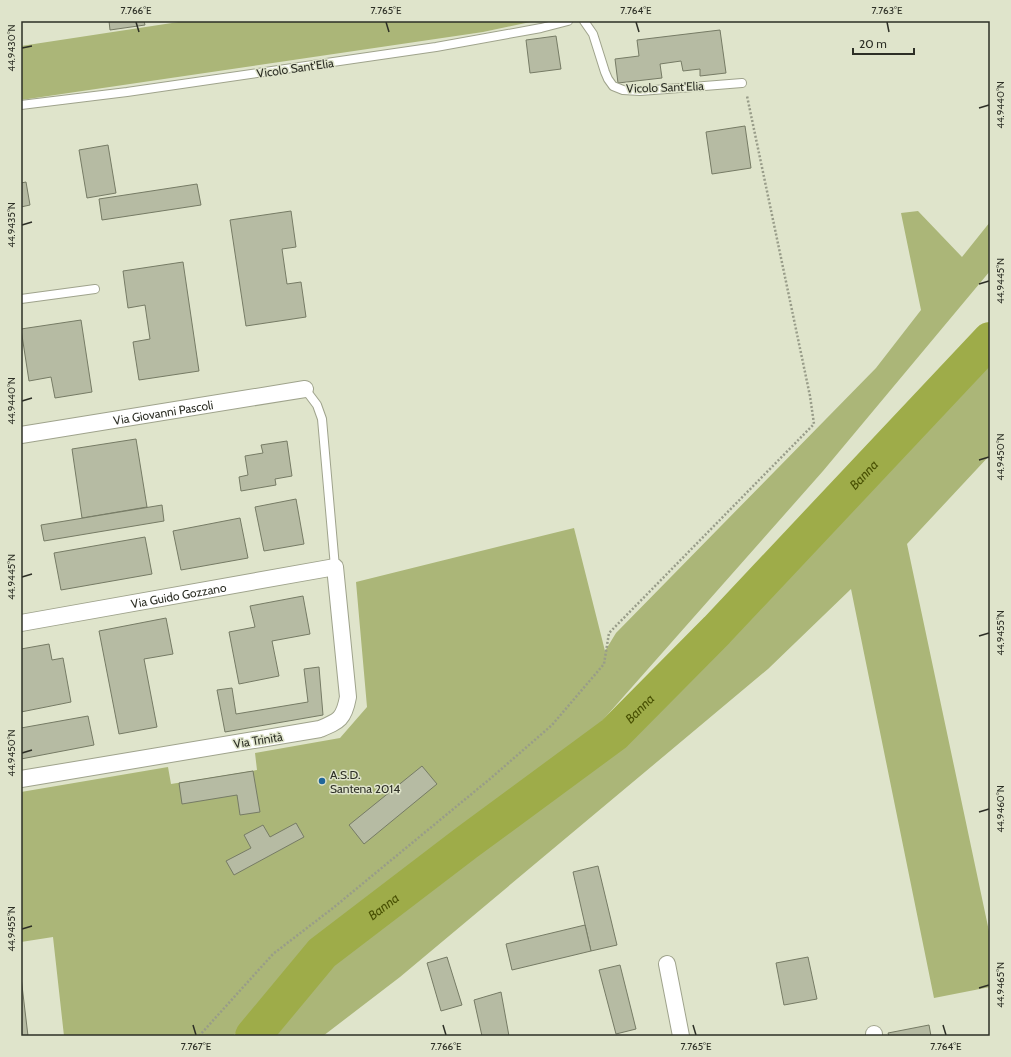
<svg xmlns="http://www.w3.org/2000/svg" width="1011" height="1057" font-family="Cabin,sans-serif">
<rect width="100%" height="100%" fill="#dfe4cb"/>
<g fill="#abb678">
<polygon points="185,21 535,21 483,32 21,100 21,46"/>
<polygon points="918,211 962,257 990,222 990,271 823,471 594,730 487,812 310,959 233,1036 64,1036 53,937 21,942 21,792 168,767 171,784 257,770 255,753 340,738 367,707 356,582 574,528 605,651 616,633 876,368 921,310 901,213"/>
<polygon points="990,348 990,455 907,544 990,936 990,987 934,998 851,589 768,669 400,977 323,1036 264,1036 327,968 597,759 663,702 818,529"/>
</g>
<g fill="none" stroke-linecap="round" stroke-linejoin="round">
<path stroke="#9eac49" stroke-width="36" id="s1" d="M253 1036 322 953 466 843 614 734 717 630 990 340"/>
</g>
<g fill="#b6bba3" stroke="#767b65">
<polygon points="109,21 144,21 145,25 110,30"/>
<polygon points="720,30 726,73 700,76 700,69 683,71 681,61 660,64 662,78 618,83 615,59 639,56 637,40"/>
<polygon points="556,36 561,69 530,73 526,40"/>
<polygon points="745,126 751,168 712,174 706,132"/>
<polygon points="108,145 116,193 87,198 79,150"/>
<polygon points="26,182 30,205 21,207 21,183"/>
<polygon points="197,184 201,205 102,220 99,199"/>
<polygon points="291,211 296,247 282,249 287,284 301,282 306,317 246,326 230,220"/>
<polygon points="183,262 199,371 139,380 133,342 150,339 145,305 128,308 123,271"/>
<polygon points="81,320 92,392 55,398 51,377 29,381 21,329"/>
<polygon points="136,439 147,507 82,518 72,449"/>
<polygon points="287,441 292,476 275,479 276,485 241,491 239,477 248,475 245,456 263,453 261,445"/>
<polygon points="296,499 304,544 264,551 255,507"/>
<polygon points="162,505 164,521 44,541 41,525"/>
<polygon points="240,518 248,558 181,570 173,531"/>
<polygon points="145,537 152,574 61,590 54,553"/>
<polygon points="303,596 310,634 272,641 279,676 239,684 229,632 255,627 250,606"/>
<polygon points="166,618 173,654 144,659 157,727 119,734 99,631"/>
<polygon points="49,644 52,660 63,658 71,702 21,712 21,649"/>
<polygon points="319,667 323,715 225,732 217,690 232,688 236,714 308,702 304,669"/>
<polygon points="88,716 94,745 21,759 21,728"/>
<polygon points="422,766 437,784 364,844 349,825"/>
<polygon points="253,771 260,812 240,815 237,795 182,804 179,783"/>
<polygon points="296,823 304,837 234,875 226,861 251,848 244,835 263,825 270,837"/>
<polygon points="598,866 617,945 591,951 573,872"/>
<polygon points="585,925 591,951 512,970 506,944"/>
<polygon points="447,957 462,1005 441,1011 427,963"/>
<polygon points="808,957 817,999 784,1005 776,963"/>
<polygon points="620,965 636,1029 616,1034 599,970"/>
<polygon points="21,977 28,1036 21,1036"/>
<polygon points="501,992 509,1036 482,1036 474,1000"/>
<polygon points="929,1025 931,1036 889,1036 888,1033"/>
</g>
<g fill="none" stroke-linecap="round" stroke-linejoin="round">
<defs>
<g id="lane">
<polyline points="584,21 593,34 605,72 608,79 613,86 623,90 640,91 667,89 742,83"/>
<polyline points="21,105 127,92 436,47 541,28 568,21"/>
<polyline points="21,299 95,289"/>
<polyline points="305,389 317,405 322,419 335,567"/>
</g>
<g id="street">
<path id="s2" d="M21 435 305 389"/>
<path id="s3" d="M21 623 335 567 348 697C344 719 339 721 320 729L21 779"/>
<polyline points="667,964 681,1036"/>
<polyline points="874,1034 874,1036"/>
</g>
</defs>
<use href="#lane" stroke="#9fa38c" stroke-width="10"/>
<use href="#street" stroke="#9fa38c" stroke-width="18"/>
<polyline stroke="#989c89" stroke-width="2.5" stroke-dasharray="2 2" stroke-linecap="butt" points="199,1036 273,954 333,908 491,778 552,725 604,664 609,633 814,424 810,396 747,96"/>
<use href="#lane" stroke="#fff" stroke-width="8"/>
<use href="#street" stroke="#fff" stroke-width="16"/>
</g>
<path fill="none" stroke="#2d2f26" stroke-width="1.5" d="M136 22 139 32M386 22 389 32M636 22 639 32M887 22 889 32M22 48 32 46M979 108 989 105M22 225 32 222M979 284 989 281M22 401 32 398M979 460 989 457M22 577 32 574M979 636 989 633M22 753 32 750M979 812 989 809M22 929 32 926M979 988 989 985M193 1025 196 1035M443 1025 446 1035M693 1025 696 1035M943 1025 946 1035"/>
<circle fill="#20669a" stroke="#dfe4cb" stroke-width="1.5" cx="322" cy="781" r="4"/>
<g text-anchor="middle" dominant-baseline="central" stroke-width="3" stroke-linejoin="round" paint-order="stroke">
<g font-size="12" fill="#2d2f26" stroke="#dfe4cb">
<text transform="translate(295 68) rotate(-8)">Vicolo Sant'Elia</text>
<text transform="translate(665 87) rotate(-2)">Vicolo Sant'Elia</text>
<text stroke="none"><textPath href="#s2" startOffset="144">Via Giovanni Pascoli</textPath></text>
<text stroke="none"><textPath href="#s3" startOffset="160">Via Guido Gozzano</textPath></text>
<text transform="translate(258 740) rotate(-9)">Via Trinità</text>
</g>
<g font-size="12" fill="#2d2f26" stroke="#dfe4cb" text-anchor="start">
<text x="330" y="774">A.S.D.<tspan x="330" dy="14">Santena 2014</tspan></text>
</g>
<g font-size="13" font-style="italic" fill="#495103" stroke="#dfe4cb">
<text stroke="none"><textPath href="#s1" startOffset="833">Banna</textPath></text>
<text stroke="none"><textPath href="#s1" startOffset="509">Banna</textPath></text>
<text stroke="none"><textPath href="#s1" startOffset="185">Banna</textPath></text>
</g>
</g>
<rect width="1011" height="1057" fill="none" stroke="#dfe4cb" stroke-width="44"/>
<path d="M853 48v6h61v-6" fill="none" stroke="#2d2f26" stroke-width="2"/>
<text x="859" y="48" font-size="12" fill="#2d2f26" stroke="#dfe4cb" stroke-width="3" paint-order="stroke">20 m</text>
<rect x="22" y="22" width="967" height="1013" fill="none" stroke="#2d2f26" stroke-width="1.5"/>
<g font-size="10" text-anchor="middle" fill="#2d2f26">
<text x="136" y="14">7.766°E</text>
<text x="386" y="14">7.765°E</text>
<text x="636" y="14">7.764°E</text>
<text x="887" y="14">7.763°E</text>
<text transform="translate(11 48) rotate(-90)" y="4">44.9430°N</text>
<text transform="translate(1000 105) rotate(-90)" y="4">44.9440°N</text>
<text transform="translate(11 225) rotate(-90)" y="4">44.9435°N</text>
<text transform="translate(1000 281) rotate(-90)" y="4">44.9445°N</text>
<text transform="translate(11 401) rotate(-90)" y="4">44.9440°N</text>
<text transform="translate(1000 457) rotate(-90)" y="4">44.9450°N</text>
<text transform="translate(11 577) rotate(-90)" y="4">44.9445°N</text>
<text transform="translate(1000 633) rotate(-90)" y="4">44.9455°N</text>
<text transform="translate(11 753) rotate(-90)" y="4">44.9450°N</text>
<text transform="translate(1000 809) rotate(-90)" y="4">44.9460°N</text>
<text transform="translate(11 929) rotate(-90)" y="4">44.9455°N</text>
<text transform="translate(1000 985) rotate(-90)" y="4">44.9465°N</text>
<text x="196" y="1050">7.767°E</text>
<text x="446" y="1050">7.766°E</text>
<text x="696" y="1050">7.765°E</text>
<text x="946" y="1050">7.764°E</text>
</g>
</svg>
